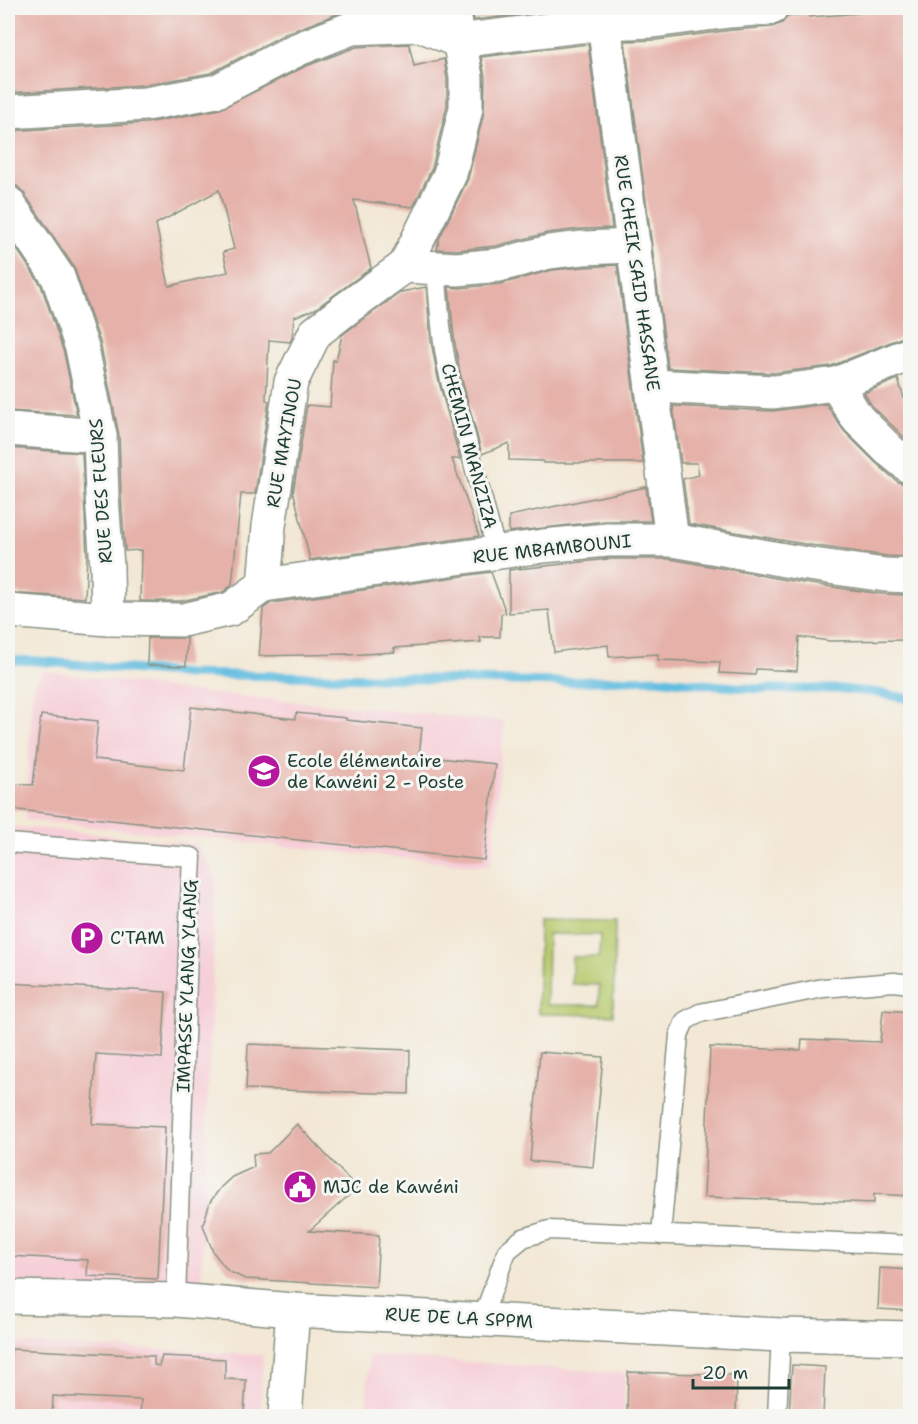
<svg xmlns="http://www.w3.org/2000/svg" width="918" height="1424" font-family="'Shantell Sans',sans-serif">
<rect width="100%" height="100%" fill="#f6f6f2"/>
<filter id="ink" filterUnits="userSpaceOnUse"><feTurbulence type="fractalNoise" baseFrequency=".0167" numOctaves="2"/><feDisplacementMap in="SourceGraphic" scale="12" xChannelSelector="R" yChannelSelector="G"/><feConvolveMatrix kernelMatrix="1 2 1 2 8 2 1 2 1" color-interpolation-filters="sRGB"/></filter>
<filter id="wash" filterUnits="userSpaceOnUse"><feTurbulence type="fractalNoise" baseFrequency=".008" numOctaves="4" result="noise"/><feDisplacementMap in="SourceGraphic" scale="24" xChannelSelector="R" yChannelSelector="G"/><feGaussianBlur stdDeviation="1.35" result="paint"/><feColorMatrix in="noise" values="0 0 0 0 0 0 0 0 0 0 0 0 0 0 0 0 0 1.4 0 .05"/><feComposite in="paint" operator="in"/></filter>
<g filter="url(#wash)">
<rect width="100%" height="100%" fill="#f3e8d5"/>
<g fill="#f6cfd8">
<polygon points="43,671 206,693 504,721 491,867 25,820 33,687"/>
<polygon points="8,827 45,829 197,844 216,877 201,1292 8,1286"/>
<polygon points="8,1343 263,1355 260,1416 8,1416"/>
<polygon points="369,1355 625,1373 624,1416 366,1416"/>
</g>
<path fill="#b7ca6e" stroke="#6b8451" stroke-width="1.5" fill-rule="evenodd" d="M539 920 615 921 613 1015 538 1014ZM548 934 600 935 599 957H572V984L599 985V1005H547Z"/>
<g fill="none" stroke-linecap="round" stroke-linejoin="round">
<polyline stroke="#62bde0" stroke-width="9" points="8,660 36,661 187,674 562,682 656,679 702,684 757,689 841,689 872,692 910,699"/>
</g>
<g id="blocks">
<g fill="#e5b1a9" fill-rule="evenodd">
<polygon points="8,8 392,8 345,11 287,33 211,73 144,85 8,93"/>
<polygon points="472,8 576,8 474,20"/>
<polygon points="888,11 910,13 910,336 903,337 831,366 773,373 668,368 625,41 656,40 732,30 772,27 782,23 788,16 809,14 809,17"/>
<path d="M409 44 414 66 444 59 447 79V106L432 168 413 207 354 200 371 268 315 309 294 317 292 338 290 342 269 340 266 400 269 401 255 494H241L232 585 223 592 181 601H140L141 550 125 551 121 495 119 435 100 342 74 267 24 193 17 186 13 185 8 131 147 123 220 109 304 67 356 47ZM219 190 234 249 223 252 228 272 169 286 156 224Z"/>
<polygon points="588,44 612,228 581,229 547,233 496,246 457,250 437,249 439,239 468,179 484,112 485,77 481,57"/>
<polygon points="8,236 41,285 64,353 77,415 8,411"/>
<polygon points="617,265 643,463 543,463 543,461 509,460 509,443 482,454 460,373 454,338 449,287 459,288 501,284 552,270 584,267"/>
<polygon points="426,287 431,341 438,378 460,459 452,459 479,536 310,560 294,494 293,494 307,405 330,407 333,360 336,361 342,335 401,292"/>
<polygon points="898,379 906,405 910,403 910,443 872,406 864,393"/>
<polygon points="826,404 844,431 876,463 898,482 907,485 910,485 910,557 887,556 810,545 689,524 683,479 699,475 697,463 681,463 673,406 773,411"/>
<polygon points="8,448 82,453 87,556 85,598 8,593"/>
<polygon points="646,487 651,521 605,521 509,532 509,516"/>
<polygon points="608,559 670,559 804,583 882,594 910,595 910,640 830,641 799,637 797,671 756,669 755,675 719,673 720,662 658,660 658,654 609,657 608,645 554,652 549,610 509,613 509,570"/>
<polygon points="491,572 506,613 501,614 500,637 480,637 481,642 394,648 395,652 348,655 348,654 259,656 263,609 271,603"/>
<polygon points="148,638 187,638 186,666 147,665"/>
<polygon points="191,707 295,719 296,713 346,718 346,720 422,728 419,756 495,764 484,860 8,809 8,784 33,785 41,715 98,721 94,760 184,770"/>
<polygon points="8,983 166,992 162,1058 96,1054 92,1124 165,1127 158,1279 87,1276 88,1260 8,1256"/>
<polygon points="883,1010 910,1012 910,1196 874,1194 874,1203 704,1197 710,1047 801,1050 802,1039 880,1042"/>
<polygon points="248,1044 410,1050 409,1094 246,1089"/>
<polygon points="540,1052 603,1057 593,1167 530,1161"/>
<polygon points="297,1124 357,1188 309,1231 379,1235 376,1287 245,1279 228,1271 213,1252 203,1225 210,1202 221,1187 232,1177 254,1167 253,1154 268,1153"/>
<polygon points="880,1268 910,1270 910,1311 878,1309"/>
<polygon points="11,1349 154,1356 154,1365 159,1366 162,1356 225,1359 225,1379 246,1380 244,1416 140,1416 141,1400 53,1396 52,1416 8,1416 8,1369 10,1369"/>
<polygon points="792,1365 825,1367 823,1416 789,1416"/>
<polygon points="628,1372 737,1375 736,1416 627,1416"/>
</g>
</g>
</g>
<g filter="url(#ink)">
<use href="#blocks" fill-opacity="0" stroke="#899284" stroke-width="1.5"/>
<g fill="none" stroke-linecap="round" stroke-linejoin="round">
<defs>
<g id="lane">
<path d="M436 268C440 315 442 365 459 410L497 553"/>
<polyline points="8,843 192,857 189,921 176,1300"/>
<polyline points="661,1235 679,1035 685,1021 700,1013 823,988 894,982 910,984"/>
<polyline points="482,1319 507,1251 523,1238 549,1230 910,1245"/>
<polyline points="777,1416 781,1335"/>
</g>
<g id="street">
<polyline points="604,23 672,540"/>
<polyline points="8,112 146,104 217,91 296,50 352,28 421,25 458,41 604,23 654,21 730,11 771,8"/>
<polyline points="8,203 58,277 82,348 100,436 102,496 107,567 108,619"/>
<polyline points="405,266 457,269 499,265 549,252 583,248 634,246"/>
<polyline points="836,384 857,418 889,450 910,467"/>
<polyline points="652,386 774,392 836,384 910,354"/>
<polyline points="8,429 100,436"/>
<polyline points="264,585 269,526 291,382 315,333 347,308 405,266 450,174 466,108 466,77 453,8"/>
<polyline points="8,611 108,619 183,620 231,609 264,585 543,546 607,540 672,540 807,564 885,575 910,576"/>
<polyline points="8,1297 176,1300 293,1310 781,1335 910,1338"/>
<polyline points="285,1416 293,1310"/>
</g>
</defs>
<use href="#lane" stroke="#899284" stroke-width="21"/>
<use href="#street" stroke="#899284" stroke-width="36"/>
<use href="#lane" stroke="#fff" stroke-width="18"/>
<use href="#street" stroke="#fff" stroke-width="33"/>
</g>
</g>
<defs>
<symbol id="school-disc" viewBox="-11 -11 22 22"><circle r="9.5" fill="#b5179e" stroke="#f6f6f2"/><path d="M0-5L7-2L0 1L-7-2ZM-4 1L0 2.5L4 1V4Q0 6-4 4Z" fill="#fff"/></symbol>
<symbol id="parking-disc" viewBox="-11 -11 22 22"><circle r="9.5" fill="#b5179e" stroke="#f6f6f2"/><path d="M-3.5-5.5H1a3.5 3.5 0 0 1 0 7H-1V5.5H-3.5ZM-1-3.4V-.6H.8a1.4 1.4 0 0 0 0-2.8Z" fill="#fff"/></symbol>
<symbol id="civic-disc" viewBox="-11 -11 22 22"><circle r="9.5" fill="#b5179e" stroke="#f6f6f2"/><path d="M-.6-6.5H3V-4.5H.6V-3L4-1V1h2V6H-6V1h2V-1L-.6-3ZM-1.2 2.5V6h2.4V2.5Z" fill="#fff"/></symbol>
</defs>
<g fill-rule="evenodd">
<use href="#school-disc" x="245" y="752" width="38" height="38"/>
<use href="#parking-disc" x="68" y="919" width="38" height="38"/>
<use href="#civic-disc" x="281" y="1168" width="38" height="38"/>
</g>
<g text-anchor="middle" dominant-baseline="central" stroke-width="6" stroke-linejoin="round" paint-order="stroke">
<g font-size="18" fill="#1f3d34" stroke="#f6f6f2">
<text transform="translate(637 273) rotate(82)">RUE CHEIK SAID HASSANE</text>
<text transform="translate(284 443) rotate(-80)">RUE MAYINOU</text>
<text transform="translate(469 446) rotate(75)">CHEMIN MANZIZA</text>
<text transform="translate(101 491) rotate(-94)">RUE DES FLEURS</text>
<text transform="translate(552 549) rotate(-6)">RUE MBAMBOUNI</text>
<text transform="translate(187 986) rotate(-88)">IMPASSE YLANG YLANG</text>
<text transform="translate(459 1318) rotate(3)">RUE DE LA SPPM</text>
</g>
<g font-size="18" fill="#1f3d34" stroke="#f6f6f2" text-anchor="start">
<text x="287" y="761">Ecole élémentaire<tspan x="287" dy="21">de Kawéni 2 - Poste</tspan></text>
<text x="110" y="938">C'TAM</text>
<text x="323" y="1187">MJC de Kawéni</text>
</g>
</g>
<rect width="918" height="1424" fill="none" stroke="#f6f6f2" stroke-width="30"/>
<path d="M693 1379v9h96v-9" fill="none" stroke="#1f3d34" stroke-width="3"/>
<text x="702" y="1379" font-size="18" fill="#1f3d34" stroke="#f6f6f2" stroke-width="4.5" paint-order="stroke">20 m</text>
</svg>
